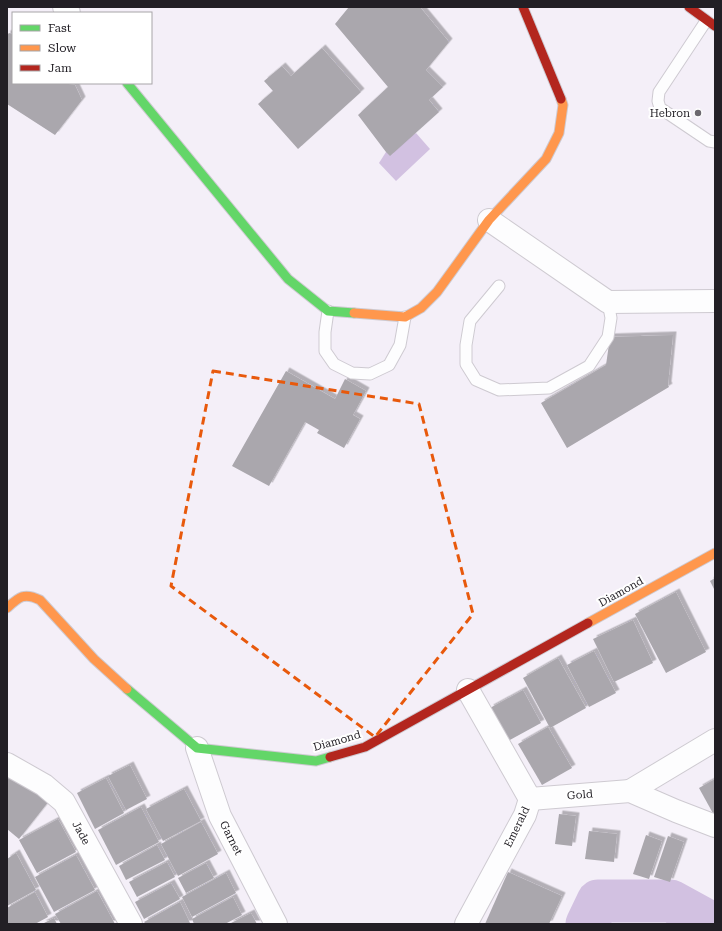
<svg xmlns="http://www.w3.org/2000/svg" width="722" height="931" font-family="'Roboto Serif',serif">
<defs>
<filter id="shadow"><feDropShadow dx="3.5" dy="-3.5" stdDeviation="0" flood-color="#0004"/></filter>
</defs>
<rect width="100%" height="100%" fill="#f4eff8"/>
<polygon fill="#d2c1e1" points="416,133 430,149 396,181 379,163 386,152"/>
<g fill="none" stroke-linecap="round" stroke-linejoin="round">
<polyline stroke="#d2c1e1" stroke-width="43" points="587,924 598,901 671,901 713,924"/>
</g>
<g fill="#aaa7ad" filter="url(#shadow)">
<polygon points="349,7 420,7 449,42 426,70 443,87 429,100 439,112 390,156 386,152 358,115 388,87 335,24"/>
<polygon points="10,33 13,35 13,83 62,83 75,85 82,100 55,135 7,104 7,34"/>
<polygon points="322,48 361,92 298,149 258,104 273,91 264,81 282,66 291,76"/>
<polygon points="673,335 668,385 669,387 567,448 541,403 606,365 610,337"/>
<polygon points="286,371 335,399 345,379 366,391 353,415 360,419 344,448 317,433 319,430 305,422 269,486 232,466"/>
<polygon points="715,578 715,591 710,581"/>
<polygon points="676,592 706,652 666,673 635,614"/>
<polygon points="633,620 653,663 614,682 593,639"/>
<polygon points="594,651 616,693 589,707 567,665"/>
<polygon points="558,658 586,708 550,728 523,678"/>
<polygon points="523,690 541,723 508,741 490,708"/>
<polygon points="548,727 572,768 542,785 518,744"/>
<polygon points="130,765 147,799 126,810 108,776"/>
<polygon points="12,772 49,801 19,839 7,829 7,778"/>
<polygon points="106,778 124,813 95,829 77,793"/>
<polygon points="715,779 715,817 699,788"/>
<polygon points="184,789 201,821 163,841 146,809"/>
<polygon points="141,807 159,842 116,865 98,830"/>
<polygon points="559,814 576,816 572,846 555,844"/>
<polygon points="58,819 76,852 37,873 19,840"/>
<polygon points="201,822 218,854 178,876 161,844"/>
<polygon points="589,831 617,834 614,862 585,859"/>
<polygon points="646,835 662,841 649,879 633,874"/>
<polygon points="668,836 684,842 670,882 654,877"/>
<polygon points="157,845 165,860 126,880 119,866"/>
<polygon points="16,853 36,890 7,906 7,859"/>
<polygon points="76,855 95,890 54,912 35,877"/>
<polygon points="167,862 175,877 137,897 129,882"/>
<polygon points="206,863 214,878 186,893 178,878"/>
<polygon points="508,872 562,896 549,924 485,924"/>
<polygon points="226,873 236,893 192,917 182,897"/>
<polygon points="171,883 180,899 144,919 135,902"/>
<polygon points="97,891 115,924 61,924 55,914"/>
<polygon points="35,892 48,917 35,924 7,924 7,908"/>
<polygon points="233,897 242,915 225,924 194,924 192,919"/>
<polygon points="180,902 190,923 188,924 146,924 144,922"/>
<polygon points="251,913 257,924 229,924"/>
<polygon points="54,918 57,924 42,924"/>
</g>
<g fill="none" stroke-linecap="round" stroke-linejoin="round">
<defs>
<g id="lane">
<polyline points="706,21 659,92 658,101 660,108 709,141 715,142"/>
<polyline points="499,286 470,321 466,345 466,364 476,380 499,390 549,388 589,366 608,337 611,318 608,302"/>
<polyline points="328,311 325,332 325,351 334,364 352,373 370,374 389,365 400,345 405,317"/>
</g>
<g id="street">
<polyline points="64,7 69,13"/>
<polyline points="489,220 608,302 715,301"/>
<polyline points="197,748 220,816 276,924"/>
<polyline points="7,764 44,785 64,802 131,924"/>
<polyline points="630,791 715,740"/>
<polyline points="530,799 630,791 676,811 715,826"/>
<polyline points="466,924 525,815 530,799 468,690"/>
</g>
<g id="fast">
<polyline points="127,83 288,279 328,311 354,313"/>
<polyline points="127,689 197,748 316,761 330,757"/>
</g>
<g id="slow">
<polyline points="354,313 405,317 421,308 437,292 489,220 546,159 559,133 563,105 561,99"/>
<path d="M7 608C19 597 24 592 40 600L94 659 127 689"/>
<polyline points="588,623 715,553"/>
</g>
<g id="jam">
<polyline points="523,7 561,99"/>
<polyline points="689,7 715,26"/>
<polyline points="330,757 365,747 588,623"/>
</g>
</defs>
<use href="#lane" stroke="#cecad1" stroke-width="13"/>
<use href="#street" stroke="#cecad1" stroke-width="24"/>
<use href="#fast" stroke="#cecad1" stroke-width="11"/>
<use href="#slow" stroke="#cecad1" stroke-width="11"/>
<use href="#jam" stroke="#cecad1" stroke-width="11"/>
<use href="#lane" stroke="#fdfdfe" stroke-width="11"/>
<use href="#street" stroke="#fdfdfe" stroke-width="22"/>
<use href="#fast" stroke="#63d668" stroke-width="9"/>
<use href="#slow" stroke="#ff974d" stroke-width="9"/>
<use href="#jam" stroke="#b3261e" stroke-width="9"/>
</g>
<path fill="none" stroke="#e8590c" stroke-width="3" stroke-dasharray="8 5" stroke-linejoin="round" d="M213 371 419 404 473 614 375 737 171 586Z"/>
<circle fill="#6c686f" stroke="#fff" stroke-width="1.5" cx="698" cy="113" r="4"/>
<g text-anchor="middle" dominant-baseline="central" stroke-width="4" stroke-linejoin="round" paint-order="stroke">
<g font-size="11" fill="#221f25" stroke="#fff" text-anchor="end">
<text x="690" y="113">Hebron</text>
</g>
<g font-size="11" fill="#221f25" stroke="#fff">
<text transform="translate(621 592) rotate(-29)">Diamond</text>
<text transform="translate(337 741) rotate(-16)">Diamond</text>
<text transform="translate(580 795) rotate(-5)">Gold</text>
<text transform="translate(517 827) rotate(-64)">Emerald</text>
<text transform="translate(81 833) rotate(61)">Jade</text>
<text transform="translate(231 838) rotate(63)">Garnet</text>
</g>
</g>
<rect width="722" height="931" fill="none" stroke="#221f25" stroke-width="16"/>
<rect x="12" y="12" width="140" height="72" fill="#ffffff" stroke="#a7a5a8"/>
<rect x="20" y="25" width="20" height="6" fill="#63d668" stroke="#a7a5a8"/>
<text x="48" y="32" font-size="12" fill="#221f25">Fast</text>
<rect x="20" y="45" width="20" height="6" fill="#ff974d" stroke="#a7a5a8"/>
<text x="48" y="52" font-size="12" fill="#221f25">Slow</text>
<rect x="20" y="65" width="20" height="6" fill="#b3261e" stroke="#a7a5a8"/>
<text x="48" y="72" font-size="12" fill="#221f25">Jam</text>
</svg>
